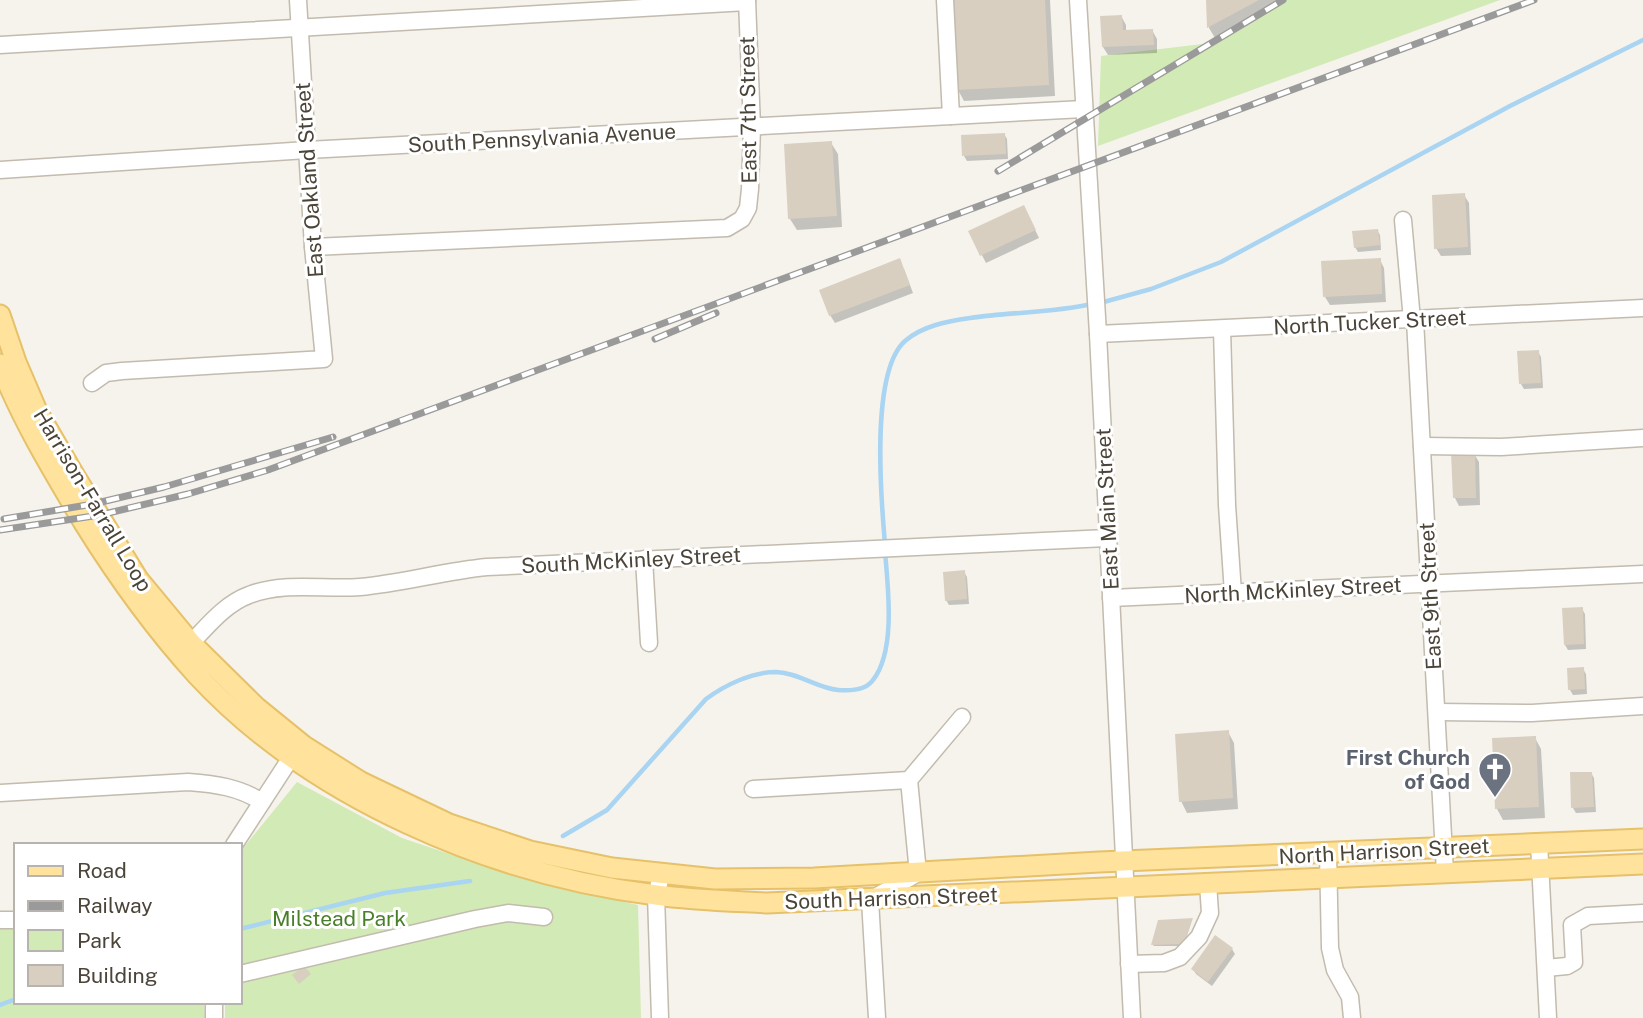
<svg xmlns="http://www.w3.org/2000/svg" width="1643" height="1018" font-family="'Public Sans',sans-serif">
<rect width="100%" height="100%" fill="#f6f3ec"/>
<g fill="#d2eab5">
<polygon points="1278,0 1500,0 1098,146 1101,56 1211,43"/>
<polygon points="297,782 402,838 521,878 638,905 641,1018 225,1018 225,1002 240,1002 240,852"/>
<polygon points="16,928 16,1002 204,1002 205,1018 0,1018 0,929"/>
</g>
<g fill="#0003">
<polygon points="953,0 1050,0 1055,96 964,101 958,90"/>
<polygon points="1208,0 1285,0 1215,38 1209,28"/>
<polygon points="1121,16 1126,25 1126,32 1152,30 1157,39 1157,53 1108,55 1103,47"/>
<polygon points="1004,134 1007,139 1008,159 967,161 964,156"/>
<polygon points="831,143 838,154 842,227 797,230 790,219"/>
<polygon points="1464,195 1469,203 1471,255 1441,256 1436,248"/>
<polygon points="1028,215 1039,238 986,263 970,232"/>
<polygon points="1377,230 1380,235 1381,250 1358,252 1355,247"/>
<polygon points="1380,260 1384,268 1386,302 1330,305 1325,297"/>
<polygon points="904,269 913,293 835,323 830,315"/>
<polygon points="1538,352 1541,357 1543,388 1524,389 1521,384"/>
<polygon points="1474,454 1479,462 1480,505 1459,506 1455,498"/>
<polygon points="964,572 967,577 969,604 949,605 946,600"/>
<polygon points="1582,609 1585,614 1586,649 1568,650 1565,645"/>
<polygon points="1583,669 1586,674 1587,694 1573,695 1570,690"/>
<polygon points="1228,732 1234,743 1238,809 1187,813 1181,801"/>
<polygon points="1535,738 1541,749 1545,818 1503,820 1497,809 1494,740"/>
<polygon points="1591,773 1594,778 1596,812 1576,813 1573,808"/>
<polygon points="1192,919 1184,946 1154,946 1153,945"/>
<polygon points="1232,949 1235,954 1212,986 1196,974 1193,969"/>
</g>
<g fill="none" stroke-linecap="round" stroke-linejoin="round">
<g stroke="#a9d4f2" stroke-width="4.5">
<polyline points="1100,303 1151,289 1221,262 1510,106 1643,40"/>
<path d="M885 544C881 499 870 372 905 341 922 326 948 321 970 318 1010 312 1052 313 1092 304"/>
<path d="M563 836 607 810 706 699C725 685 752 672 776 672 799 673 817 688 838 690 850 691 866 690 873 680 896 651 888 587 885 552"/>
<polyline points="240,929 385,893 470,881"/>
<polyline points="0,1005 16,999"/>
</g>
</g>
<g fill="#d8cfc1">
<polygon points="951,0 1045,0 1049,85 956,90"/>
<polygon points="1206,0 1259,0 1207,28"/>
<polygon points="1122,15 1123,30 1153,29 1154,45 1102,47 1100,16"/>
<polygon points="1005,133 1006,154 962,156 961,135"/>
<polygon points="832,141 837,216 788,219 784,144"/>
<polygon points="1465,193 1468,247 1434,249 1432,195"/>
<polygon points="1024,205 1036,230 980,256 968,231"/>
<polygon points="1378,229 1380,245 1354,248 1352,231"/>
<polygon points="900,258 910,285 829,316 819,290"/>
<polygon points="1381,258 1382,294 1323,297 1321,261"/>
<polygon points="1539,350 1541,383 1519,384 1517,351"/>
<polygon points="1475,452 1476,498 1453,498 1451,453"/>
<polygon points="965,570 967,599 945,601 943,572"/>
<polygon points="1583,607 1584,644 1564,645 1562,608"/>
<polygon points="1584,667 1585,689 1568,690 1567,668"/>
<polygon points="1229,730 1233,798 1179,802 1175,734"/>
<polygon points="1536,736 1539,807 1495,809 1492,738"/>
<polygon points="1570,772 1592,772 1594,807 1571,808"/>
<polygon points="1193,918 1184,944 1151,945 1158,920"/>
<polygon points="1215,935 1233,948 1208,982 1191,969"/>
<polygon points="304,966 311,974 299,984 292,975"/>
</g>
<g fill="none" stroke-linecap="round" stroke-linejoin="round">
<defs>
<g id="minor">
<polyline points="945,0 951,116"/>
<polyline points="1078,0 1098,334 1132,1018"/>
<polyline points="0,45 747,2"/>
<polyline points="0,170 307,150 1084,109"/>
<polyline points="1403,220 1412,320"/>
<polyline points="313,247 727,228 742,219 748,208 750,189 752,127 747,0"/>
<polyline points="1415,320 1445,873"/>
<polyline points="1222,329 1227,505 1233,593"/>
<polyline points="1098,334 1643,308"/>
<polyline points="92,383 106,373 122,371 324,359 313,247 298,0"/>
<polyline points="1422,446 1501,447 1643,438"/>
<polyline points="644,559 649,643"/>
<polyline points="1111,598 1643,574"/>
<path d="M184 650C204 631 222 605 249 595 284 581 324 590 360 587 403 583 445 571 487 567L1107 538"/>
<polyline points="1437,712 1532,713 1643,706"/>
<polyline points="753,789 909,780"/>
<path d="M0 793 188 782C215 784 239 787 262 802"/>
<polyline points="1539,843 1548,1018"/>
<polyline points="234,845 292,756 300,749"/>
<polyline points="1328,853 1330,948 1335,970 1350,997 1352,1018"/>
<polyline points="0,920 16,920"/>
<polyline points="1129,964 1164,963 1180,957 1199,937 1210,913 1208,883"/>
<polyline points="1546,968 1567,966 1574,962 1572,925 1588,916 1643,913"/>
<polyline points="240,974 475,919 508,913 544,917"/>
<polyline points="214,1018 214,1002"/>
<polyline points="660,1018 656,895 662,873"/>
<polyline points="877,1018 870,900 918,873 909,780 962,717"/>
</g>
<g id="major">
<polyline points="0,315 16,362 37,411 73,473 138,579 191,643 256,707 304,746 361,782 449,824 530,851 612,868 715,879 814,878 1099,862 1643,839"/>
<path d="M0 364C22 420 53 471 84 523 117 576 155 629 197 675 311 798 492 875 656 895 693 900 730 901 767 903L1643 864"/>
</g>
</defs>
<use href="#minor" stroke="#c2bbae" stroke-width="19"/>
<use href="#major" stroke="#e6c16a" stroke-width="23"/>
<use href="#minor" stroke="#fff" stroke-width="16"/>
<use href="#major" stroke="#ffe39c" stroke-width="19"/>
<defs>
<g id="rail">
<polyline points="998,171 1283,0"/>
<polyline points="655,339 716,313"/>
<polyline points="4,519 93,504 164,487 333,437"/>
<polyline points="0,530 100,515 188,494 268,470 1534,0"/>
</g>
</defs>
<use href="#rail" stroke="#9a9a9a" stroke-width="7"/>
<use href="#rail" stroke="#fff" stroke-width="4.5" stroke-dasharray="13" stroke-linecap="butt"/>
</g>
<defs>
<symbol id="church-pin" viewBox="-11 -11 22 30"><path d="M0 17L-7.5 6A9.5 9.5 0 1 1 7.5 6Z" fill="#6b7280" stroke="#fff"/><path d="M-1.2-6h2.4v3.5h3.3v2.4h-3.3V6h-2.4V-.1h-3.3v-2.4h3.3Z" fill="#fff"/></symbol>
</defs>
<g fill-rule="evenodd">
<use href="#church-pin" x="1476" y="750" width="38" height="52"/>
</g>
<g text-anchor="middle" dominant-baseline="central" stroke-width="6" stroke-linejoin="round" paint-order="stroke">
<g font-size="21" fill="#4b4439" stroke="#fff">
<text transform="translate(748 110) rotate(-91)">East 7th Street</text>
<text transform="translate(542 138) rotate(-3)">South Pennsylvania Avenue</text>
<text transform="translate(309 180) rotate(-94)">East Oakland Street</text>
<text transform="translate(1370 322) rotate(-3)">North Tucker Street</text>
<text transform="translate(93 500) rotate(59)">Harrison-Farrall Loop</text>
<text transform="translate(1107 509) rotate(-93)">East Main Street</text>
<text transform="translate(631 560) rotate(-3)">South McKinley Street</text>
<text transform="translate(1293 590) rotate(-3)">North McKinley Street</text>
<text transform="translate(1430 596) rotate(-93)">East 9th Street</text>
<text transform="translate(1384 851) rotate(-3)">North Harrison Street</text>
<text transform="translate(891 898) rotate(-2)">South Harrison Street</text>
</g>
<g font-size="21" font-weight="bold" fill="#5b616d" stroke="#fff" text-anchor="end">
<text x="1470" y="757">First Church<tspan x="1470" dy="24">of God</tspan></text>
</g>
<g font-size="21" fill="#4a7f2a" stroke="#fff">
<text x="339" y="918">Milstead Park</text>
</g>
</g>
<rect x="14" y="843" width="228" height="161" fill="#ffffff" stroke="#b7b4b0" stroke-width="2"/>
<rect x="28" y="866" width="35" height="10" fill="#ffe39c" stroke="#b7b4b0" stroke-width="2"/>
<text x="77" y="878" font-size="21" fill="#4b4439">Road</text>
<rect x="28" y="901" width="35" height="10" fill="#9a9a9a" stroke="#b7b4b0" stroke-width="2"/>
<text x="77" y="913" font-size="21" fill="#4b4439">Railway</text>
<rect x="28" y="930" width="35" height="21" fill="#d2eab5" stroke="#b7b4b0" stroke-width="2"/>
<text x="77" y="948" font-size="21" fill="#4b4439">Park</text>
<rect x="28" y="965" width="35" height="21" fill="#d8cfc1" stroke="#b7b4b0" stroke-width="2"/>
<text x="77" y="983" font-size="21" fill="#4b4439">Building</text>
</svg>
